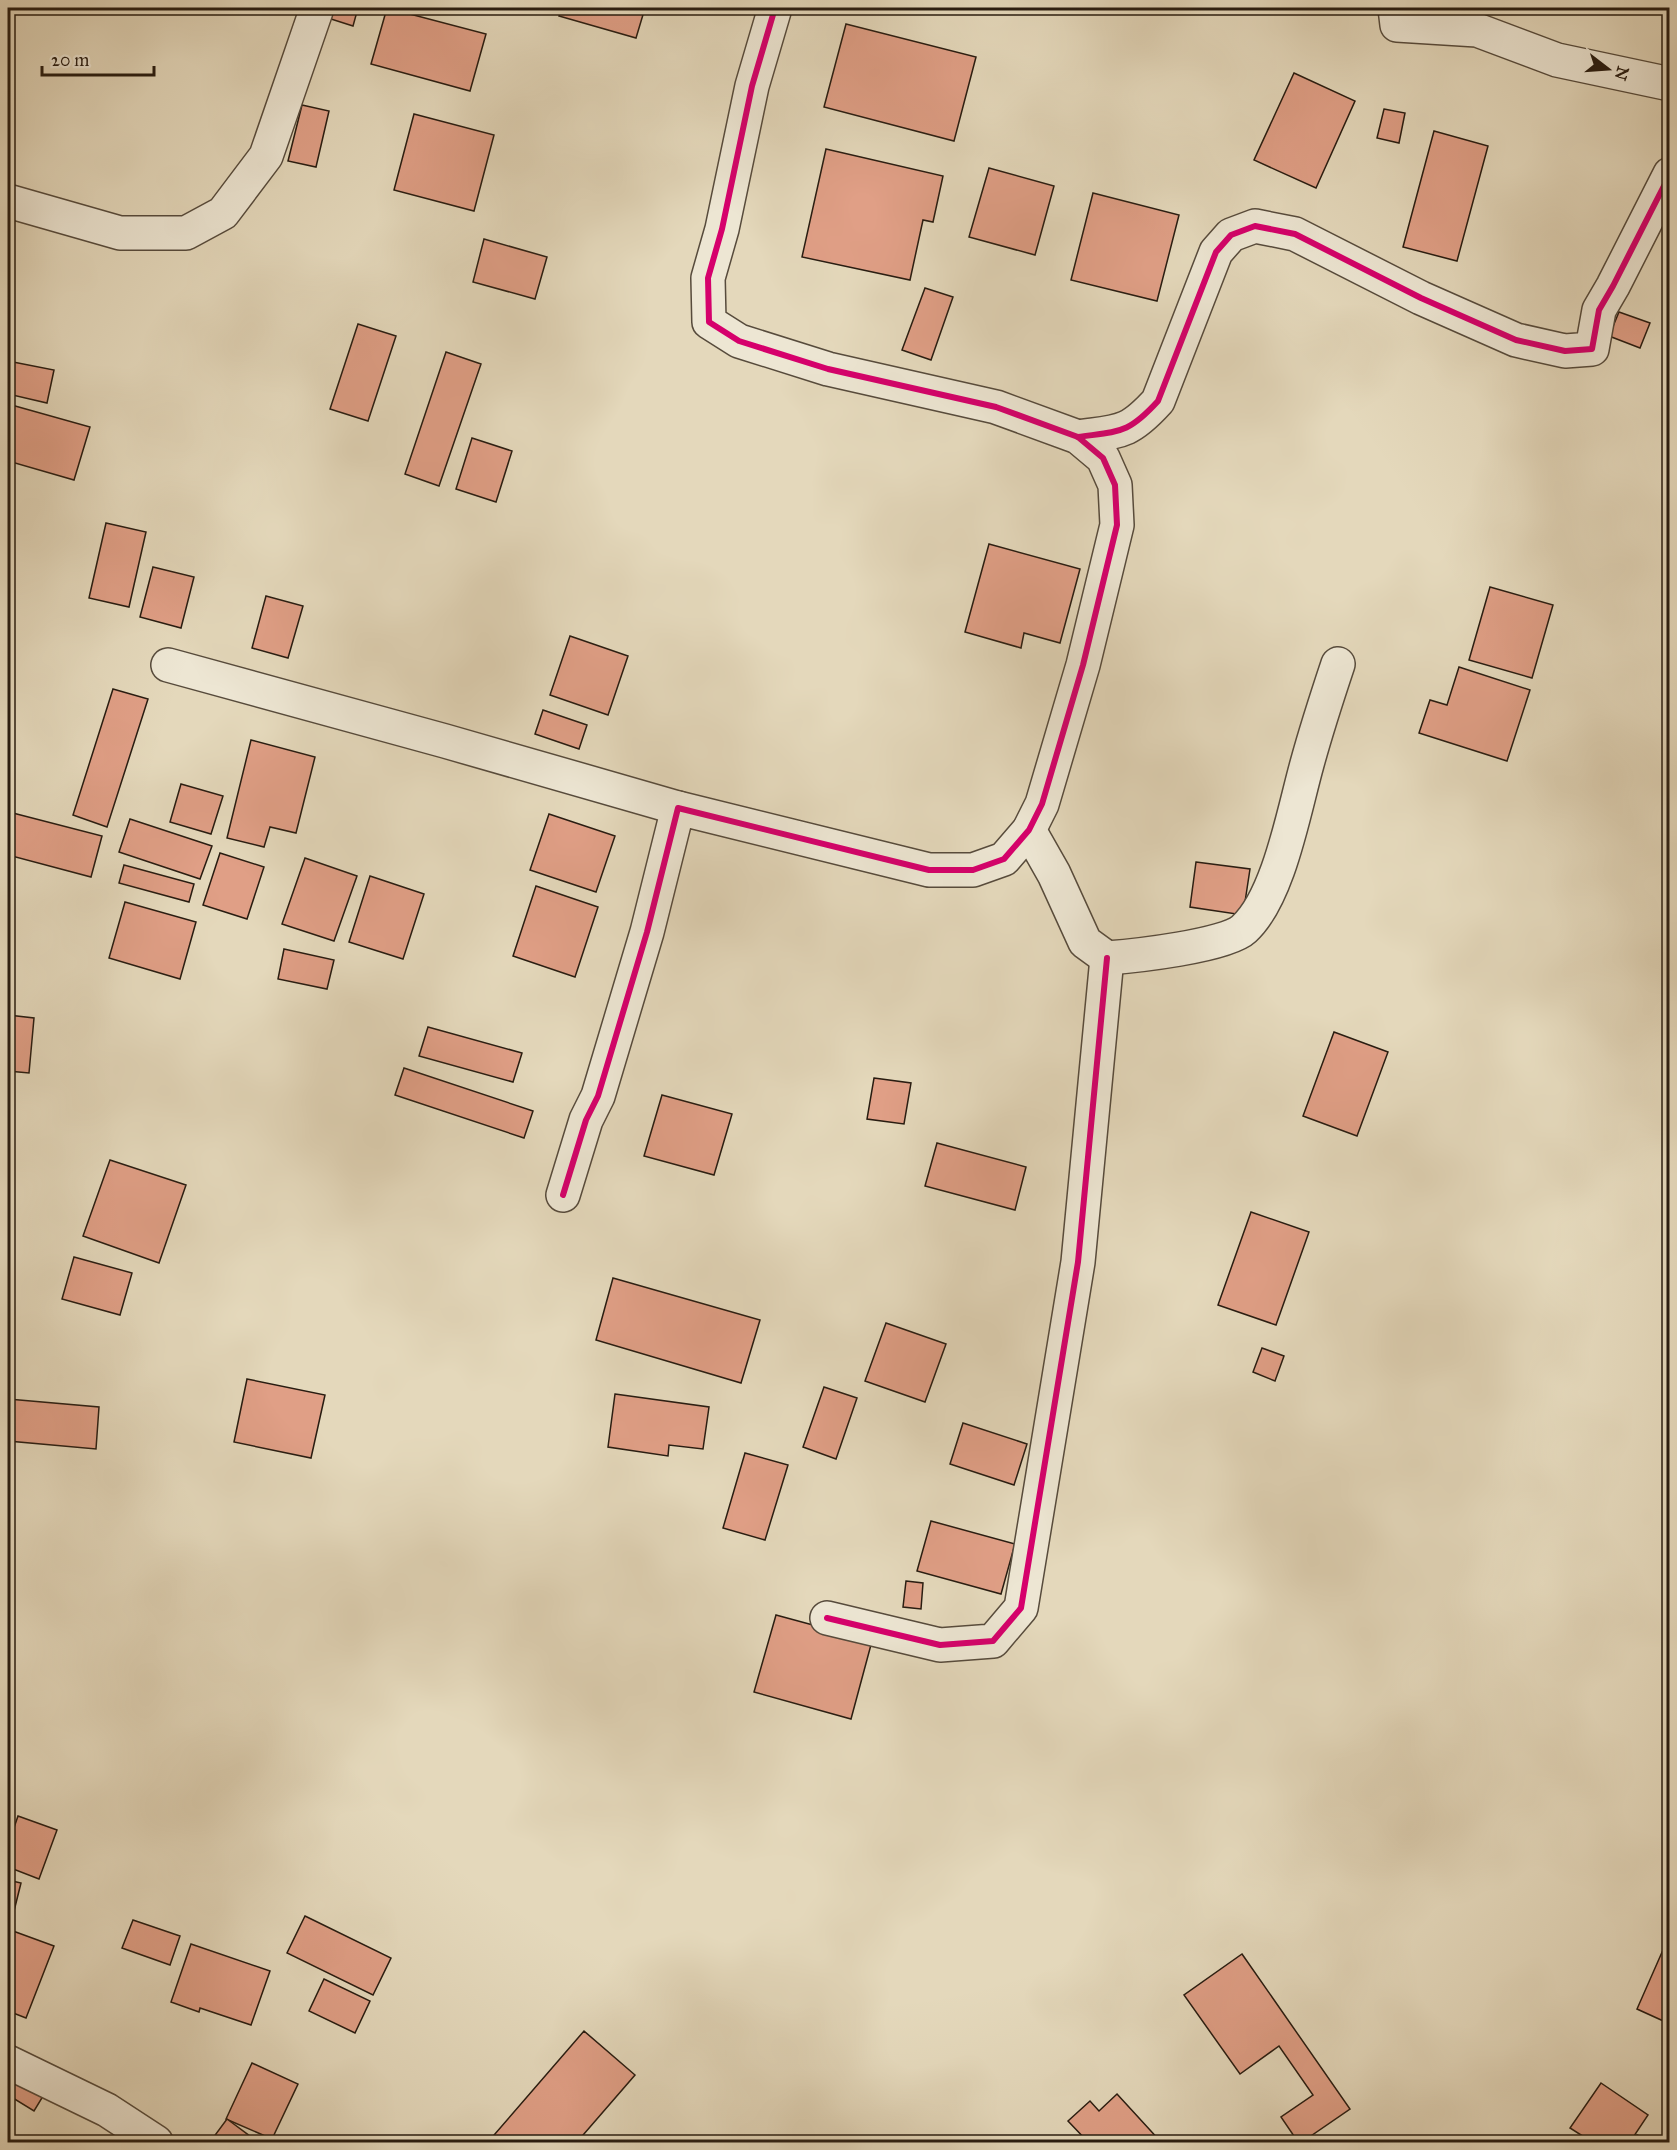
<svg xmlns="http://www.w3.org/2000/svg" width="1677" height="2150" font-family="'IM FELL Great Primer',serif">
<rect width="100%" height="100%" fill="#e4d8bb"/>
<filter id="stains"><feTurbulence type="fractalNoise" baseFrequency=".00333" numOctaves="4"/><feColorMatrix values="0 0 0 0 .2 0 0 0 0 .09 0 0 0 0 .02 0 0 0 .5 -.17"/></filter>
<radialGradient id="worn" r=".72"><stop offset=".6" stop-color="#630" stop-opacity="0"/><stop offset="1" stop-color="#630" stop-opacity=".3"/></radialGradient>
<g fill="#e09f86" stroke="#281c11" stroke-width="1.5">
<polygon points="334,8 358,8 353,26 331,19"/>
<polygon points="387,8 486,34 470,91 371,64"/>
<polygon points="503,8 525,8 523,13"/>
<polygon points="562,8 645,8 636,38 559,16"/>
<polygon points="846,24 976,57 954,141 824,107"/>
<polygon points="1294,73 1355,101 1316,188 1254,160"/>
<polygon points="302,105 329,111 316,167 288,161"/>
<polygon points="1384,109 1405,113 1399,143 1377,138"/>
<polygon points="414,114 494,135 474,211 394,190"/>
<polygon points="1434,131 1488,146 1457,261 1403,247"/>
<polygon points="826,149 943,176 933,222 923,220 910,280 802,257"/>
<polygon points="989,168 1054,186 1035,255 969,237"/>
<polygon points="1093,193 1179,215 1157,301 1071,280"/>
<polygon points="484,239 547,257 535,299 473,282"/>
<polygon points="925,288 953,297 931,360 902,350"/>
<polygon points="1619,312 1650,323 1640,348 1609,336"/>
<polygon points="358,324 396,336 368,421 330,409"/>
<polygon points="446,352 481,364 439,486 405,474"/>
<polygon points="8,361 54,370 47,403 8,394"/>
<polygon points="8,404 90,427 74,480 8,461"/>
<polygon points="472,438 512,451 496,502 456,489"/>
<polygon points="106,523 146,532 129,607 89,598"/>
<polygon points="989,544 1080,569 1060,643 1024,633 1021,648 965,632"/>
<polygon points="153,567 194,577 181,628 140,617"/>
<polygon points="1490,587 1553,605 1532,678 1469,660"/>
<polygon points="266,596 303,606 288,658 252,648"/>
<polygon points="570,636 628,656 608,715 550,695"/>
<polygon points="1459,667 1530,690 1507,761 1419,733 1430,700 1447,705"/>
<polygon points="113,689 148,699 107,827 73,815"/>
<polygon points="543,710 587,725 579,749 535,734"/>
<polygon points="251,740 315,757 296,833 270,827 264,847 227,838"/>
<polygon points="181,784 223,796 211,834 170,822"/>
<polygon points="9,812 102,836 91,877 8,855"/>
<polygon points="549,814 615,836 596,892 530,870"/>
<polygon points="130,819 212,846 200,879 119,852"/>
<polygon points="220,853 264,867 247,919 203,905"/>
<polygon points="305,858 357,876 334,941 282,924"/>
<polygon points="1196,862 1250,869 1243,915 1190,907"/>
<polygon points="124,865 194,884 189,902 119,883"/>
<polygon points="370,876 424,894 403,959 349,942"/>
<polygon points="536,886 598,907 575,977 513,956"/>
<polygon points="125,902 196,922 180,979 109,958"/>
<polygon points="284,949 334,960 327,989 278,979"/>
<polygon points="8,1015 34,1018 29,1073 8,1071"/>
<polygon points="428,1027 522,1053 513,1082 419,1056"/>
<polygon points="1334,1032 1388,1052 1357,1136 1303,1116"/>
<polygon points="404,1068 533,1111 524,1138 395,1095"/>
<polygon points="874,1078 911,1083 904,1124 867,1119"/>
<polygon points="662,1095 732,1114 714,1175 644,1156"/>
<polygon points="937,1143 1026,1167 1015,1210 925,1186"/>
<polygon points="110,1160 186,1185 159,1263 83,1236"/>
<polygon points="1251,1212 1309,1232 1276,1325 1218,1305"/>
<polygon points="74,1257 132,1273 120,1315 62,1299"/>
<polygon points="613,1278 760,1320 741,1383 596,1340"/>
<polygon points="886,1323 946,1344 925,1402 865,1381"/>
<polygon points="1262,1348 1284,1356 1275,1381 1253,1372"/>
<polygon points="247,1379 325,1395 311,1458 234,1442"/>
<polygon points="824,1387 857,1398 836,1459 803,1447"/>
<polygon points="615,1394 709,1407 703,1449 669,1445 668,1456 608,1447"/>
<polygon points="8,1399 99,1407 96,1449 8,1441"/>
<polygon points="963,1423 1027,1444 1014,1485 950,1464"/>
<polygon points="745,1453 788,1465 765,1540 723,1528"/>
<polygon points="931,1521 1015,1544 1001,1594 917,1571"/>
<polygon points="906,1581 923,1583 921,1609 903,1607"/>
<polygon points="776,1615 872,1641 851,1719 754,1692"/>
<polygon points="18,1816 57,1830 39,1879 8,1867 8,1845"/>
<polygon points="8,1880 21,1883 12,1919 8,1918"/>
<polygon points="305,1916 391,1958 373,1995 287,1953"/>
<polygon points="133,1920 180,1936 170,1965 122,1948"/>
<polygon points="13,1931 54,1946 26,2018 8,2011 8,1946"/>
<polygon points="1670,1934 1670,2024 1637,2009"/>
<polygon points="191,1944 270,1971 251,2025 200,2008 199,2012 171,2002"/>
<polygon points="1242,1954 1350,2109 1302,2142 1298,2142 1281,2117 1313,2095 1279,2046 1240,2074 1184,1995"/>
<polygon points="324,1979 370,2001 355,2033 309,2011"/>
<polygon points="584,2031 635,2075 577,2142 488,2142"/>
<polygon points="252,2063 298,2084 272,2139 226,2119"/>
<polygon points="22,2072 48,2088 34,2111 8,2095"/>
<polygon points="1601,2083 1648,2115 1630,2142 1592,2142 1570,2128"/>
<polygon points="1117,2094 1161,2142 1088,2142 1068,2121 1090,2101 1099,2111"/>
<polygon points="227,2119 258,2142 210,2142"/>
<polygon points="1637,2135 1654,2142 1633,2142"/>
</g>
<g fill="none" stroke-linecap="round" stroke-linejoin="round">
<defs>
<g id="minor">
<polyline points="1395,8 1397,25 1477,30 1557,60 1670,84"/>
<polyline points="8,201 120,233 186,233 223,213 266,156 317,8"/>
<path d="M1078 437C1120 431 1128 434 1158 401L1216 252 1231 235 1255 226 1295 234 1421 298 1516 340 1565 351 1592 349 1599 310 1613 286 1670 174"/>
<polyline points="168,665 445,741 678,808"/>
<path d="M1029 830 1054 874 1085 942 1107 958C1134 956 1226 946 1244 929 1279 897 1294 810 1307 764 1316 731 1327 697 1338 664"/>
<polyline points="563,1195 586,1120 598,1096 647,932 678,808 929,870 973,870 1004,859 1029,830 1042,804 1083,665 1117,525 1115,485 1103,458 1078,437 996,407 828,369 739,341 709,322 708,278 722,229 752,86 775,8"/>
<polyline points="827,1618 940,1645 993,1641 1021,1608 1078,1262 1107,958"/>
<polyline points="8,2062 107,2110 156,2142"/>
</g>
</defs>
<use href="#minor" stroke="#574b3c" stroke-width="36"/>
<use href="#minor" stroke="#ede6d3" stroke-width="33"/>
<defs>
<g id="cycleway">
<path d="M1078 437C1120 431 1128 434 1158 401L1216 252 1231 235 1255 226 1295 234 1421 298 1516 340 1565 351 1592 349 1599 310 1613 286 1670 174"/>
<polyline points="563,1195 586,1120 598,1096 647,932 678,808 929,870 973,870 1004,859 1029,830 1042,804 1083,665 1117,525 1115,485 1103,458 1078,437 996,407 828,369 739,341 709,322 708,278 722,229 752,86 775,8"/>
<polyline points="827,1618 940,1645 993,1641 1021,1608 1078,1262 1107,958"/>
</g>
</defs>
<use href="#cycleway" stroke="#ede6d3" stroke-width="10"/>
<use href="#cycleway" stroke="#d6006c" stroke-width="6"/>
</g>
<rect width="1677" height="2150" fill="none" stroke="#e4d8bb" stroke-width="30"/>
<rect x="9" y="9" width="1659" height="2132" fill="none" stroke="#281c11" stroke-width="3"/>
<rect x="15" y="15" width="1647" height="2120" fill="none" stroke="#281c11" stroke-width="1.5"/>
<g transform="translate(1608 69) rotate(107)" stroke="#ede6d3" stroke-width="4.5" paint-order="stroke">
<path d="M0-4.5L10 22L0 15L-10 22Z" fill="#281c11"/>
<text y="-9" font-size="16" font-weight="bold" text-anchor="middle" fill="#281c11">N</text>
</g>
<path d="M42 66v9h112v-9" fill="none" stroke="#281c11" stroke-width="3"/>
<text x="51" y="66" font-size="18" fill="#281c11" stroke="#ede6d3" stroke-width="4.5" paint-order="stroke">20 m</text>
<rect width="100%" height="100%" filter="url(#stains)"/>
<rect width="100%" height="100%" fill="url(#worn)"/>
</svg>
